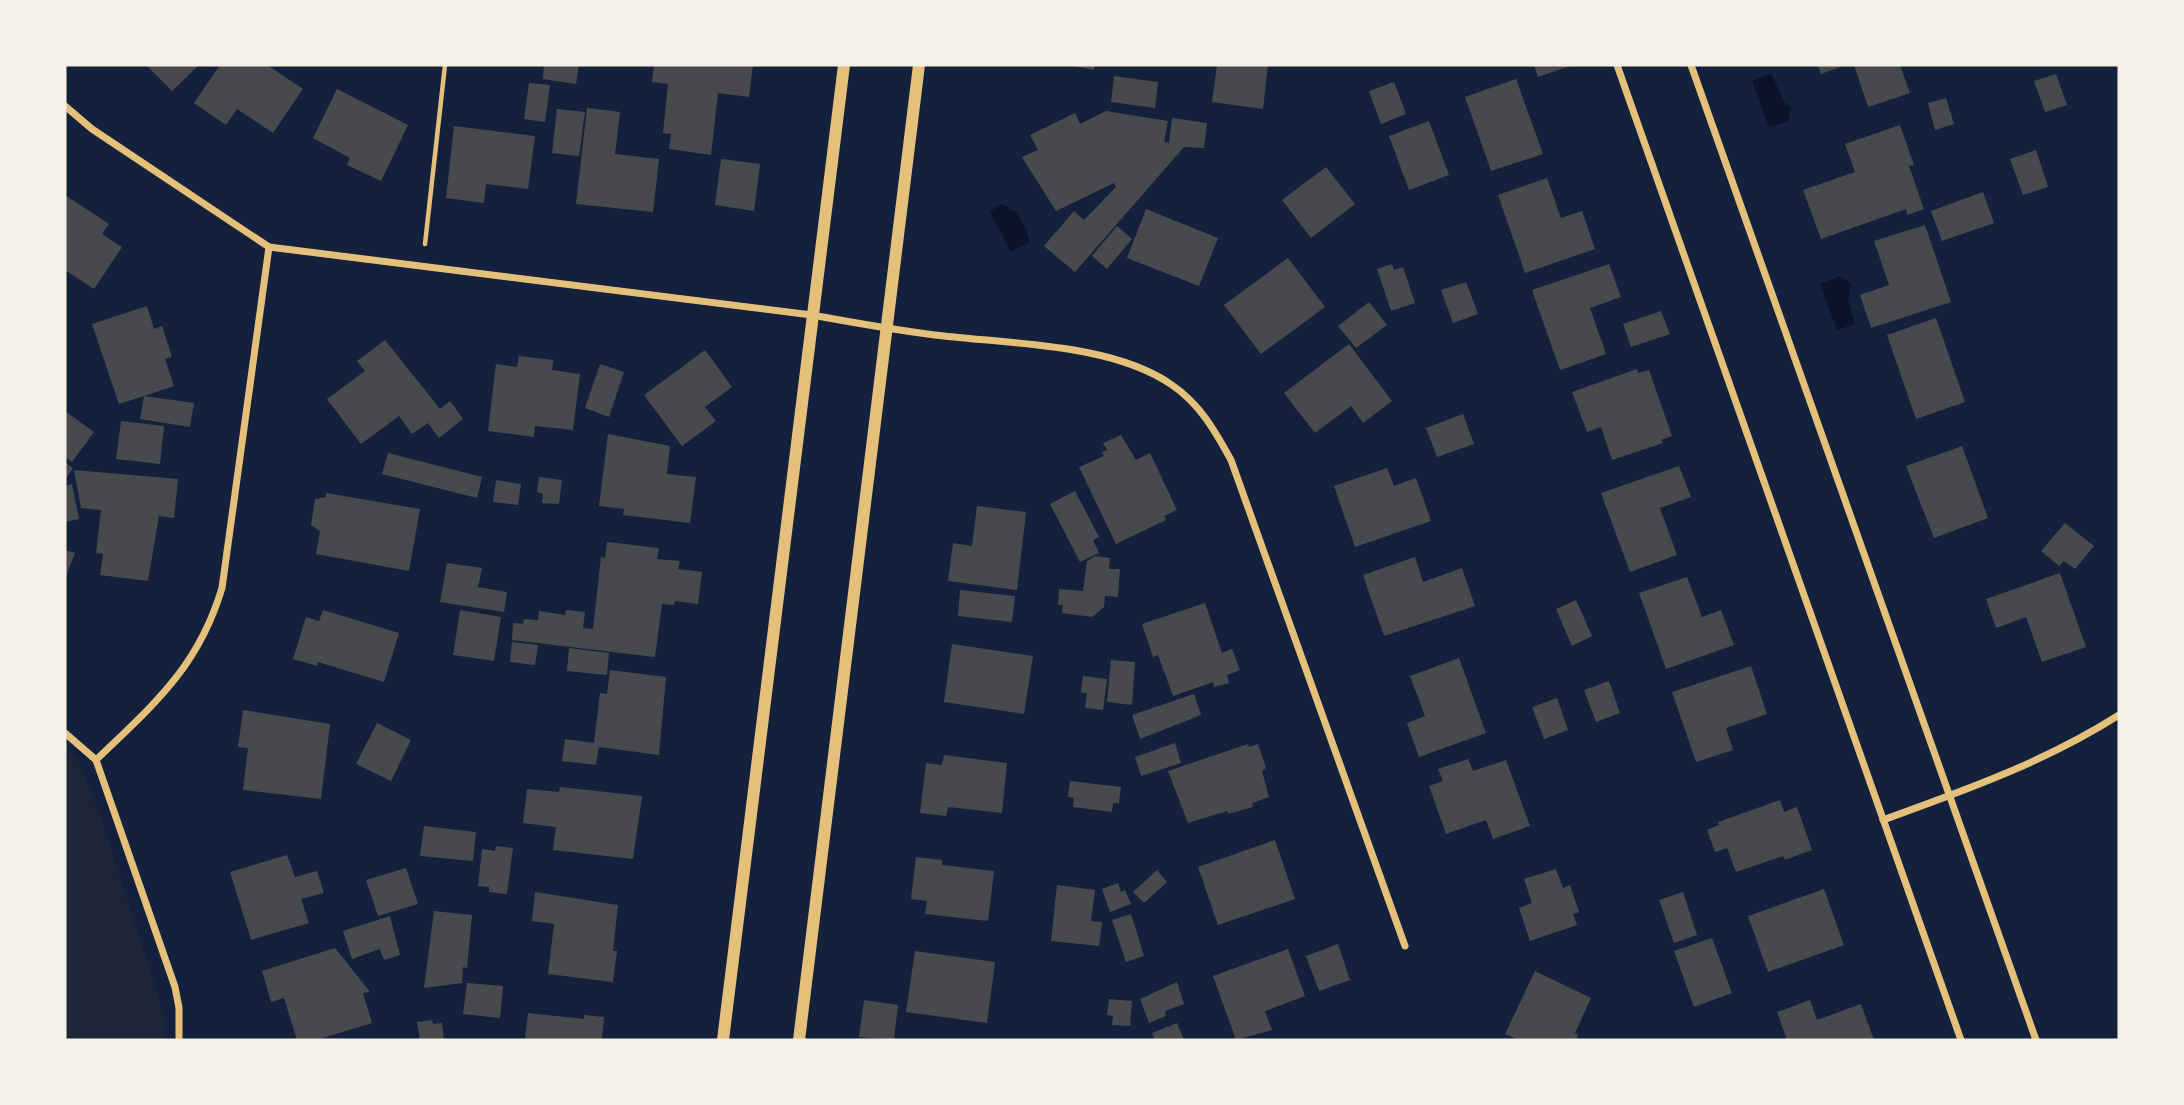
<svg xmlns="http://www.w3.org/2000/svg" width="2184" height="1105" font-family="Rubik,sans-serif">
<rect width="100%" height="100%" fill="#14213d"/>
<polygon fill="#1d2539" points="65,744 79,762 101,817 164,1014 165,1040 65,1040"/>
<g fill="#0b132b">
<polygon points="1771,73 1784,102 1791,107 1789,121 1769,127 1752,81"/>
<path d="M1000 204C1020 209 1024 224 1030 242L1011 252 990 212Z"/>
<polygon points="1840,276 1851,284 1848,300 1855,324 1837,330 1820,284"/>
</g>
<g fill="#48494c">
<polygon points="146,65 199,65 172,91"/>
<polygon points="220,65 267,65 303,89 273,133 237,109 226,125 194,103"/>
<polygon points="544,65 579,65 576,84 543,79"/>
<polygon points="654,65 753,65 749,97 718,93 711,155 669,149 671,134 663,133 668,84 652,82"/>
<polygon points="1069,65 1095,65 1094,70"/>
<polygon points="1217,65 1268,65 1263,109 1212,102"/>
<polygon points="1534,65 1573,65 1538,77"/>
<polygon points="1818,65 1846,65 1821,74"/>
<polygon points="1854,65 1900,65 1910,93 1868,107"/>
<polygon points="2056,74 2067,105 2045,112 2034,81"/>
<polygon points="1114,76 1158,82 1155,108 1111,102"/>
<polygon points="1516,79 1543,154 1491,171 1465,97"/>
<polygon points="1394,82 1406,114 1381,124 1369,91"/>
<polygon points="529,83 550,85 545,122 524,119"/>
<polygon points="337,89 408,125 381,181 347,165 350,158 313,138"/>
<polygon points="1946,98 1954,124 1935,130 1928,103"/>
<polygon points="587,108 620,112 615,154 659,159 653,212 576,204"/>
<polygon points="557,109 585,112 579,156 552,153"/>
<polygon points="1106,111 1168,121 1164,142 1169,143 1172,118 1207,123 1204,148 1184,147 1075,272 1044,246 1074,211 1084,220 1116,187 1114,183 1056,211 1022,157 1038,150 1030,135 1075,113 1080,124"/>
<polygon points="1429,121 1449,175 1409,190 1389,136"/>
<polygon points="1900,125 1914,165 1909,166 1924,209 1907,215 1906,209 1821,239 1803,190 1855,172 1845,144"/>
<polygon points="454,126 535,136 528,189 486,184 484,203 446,198"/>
<polygon points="2036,150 2048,187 2023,195 2010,159"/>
<polygon points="721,159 760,164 754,211 715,205"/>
<polygon points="1326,167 1355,204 1311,238 1282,200"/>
<polygon points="1547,178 1561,218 1582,211 1595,249 1525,273 1498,195"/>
<polygon points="1983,192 1994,223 1942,241 1931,211"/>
<polygon points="65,195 109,224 102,234 122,247 94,289 65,270"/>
<polygon points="1146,209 1218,238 1199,286 1127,258"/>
<polygon points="1925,225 1951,302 1871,328 1860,295 1889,285 1874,241"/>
<polygon points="1117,226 1132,239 1107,269 1092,256"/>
<polygon points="1288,258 1325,307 1261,354 1224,305"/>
<polygon points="1392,264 1394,270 1403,267 1415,303 1391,311 1377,269"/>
<polygon points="1609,264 1621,297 1590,308 1606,354 1560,370 1532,290"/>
<polygon points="1466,282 1478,314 1453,323 1441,290"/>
<polygon points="1369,302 1387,325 1356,348 1338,326"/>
<polygon points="147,306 154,329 162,326 172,357 165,359 174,386 144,396 194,403 190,427 140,419 144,396 119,404 92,324"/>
<polygon points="1661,311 1670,334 1631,347 1623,324"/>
<polygon points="1936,318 1965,402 1916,419 1887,335"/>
<polygon points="385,340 440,409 450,401 463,419 439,438 428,423 412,434 399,416 361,444 327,399 365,371 357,361"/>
<polygon points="1349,344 1392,401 1363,423 1351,406 1315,433 1284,393"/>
<polygon points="705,350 732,387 705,407 716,421 682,446 644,395"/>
<polygon points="519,356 553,360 552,370 580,374 573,430 535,426 534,437 488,431 496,364 517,367"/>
<polygon points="600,364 624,372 609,417 585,408"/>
<polygon points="1637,369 1638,373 1649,370 1672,436 1661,440 1663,443 1612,460 1601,427 1587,432 1572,392"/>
<polygon points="65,411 94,432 72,462 65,457"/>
<polygon points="1463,414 1474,444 1437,457 1426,428"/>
<polygon points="121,421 164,426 160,464 116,459"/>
<polygon points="608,434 670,446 667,474 696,477 690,523 623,515 624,509 599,506"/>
<polygon points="1121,435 1136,460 1150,453 1177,510 1164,516 1166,520 1116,544 1079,467 1104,456 1102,452 1107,450 1103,443"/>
<polygon points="1962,446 1988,518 1934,538 1906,466"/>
<polygon points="388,453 482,477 477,498 382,474"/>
<polygon points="65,462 73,468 65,480"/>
<polygon points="1679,466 1691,497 1660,508 1677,555 1630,572 1601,493"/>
<polygon points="1387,468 1394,486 1416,478 1431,521 1355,547 1334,486"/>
<polygon points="74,470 178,479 174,518 159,516 148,581 100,575 103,554 96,553 101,510 81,508"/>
<polygon points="539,477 562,480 559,504 542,503 543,494 537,492"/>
<polygon points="496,480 521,484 518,505 493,502"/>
<polygon points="72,484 79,519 65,522 65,486"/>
<polygon points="1075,491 1099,537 1093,540 1099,553 1080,562 1050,504"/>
<polygon points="326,493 420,509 409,571 316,554 320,531 311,525 315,499 326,497"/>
<polygon points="977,506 1026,512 1017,590 948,581 953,543 972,546"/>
<polygon points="2065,523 2094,546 2075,569 2064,561 2059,566 2041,551"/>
<polygon points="607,542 659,548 657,559 680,561 678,569 702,572 698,604 675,601 674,605 662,604 655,657 512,640 513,623 523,624 524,619 538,620 539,611 565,615 566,610 585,612 583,628 593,629 601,557 605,558"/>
<polygon points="65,550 75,553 65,579"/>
<polygon points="1095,556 1110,558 1109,569 1120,569 1118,597 1105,596 1104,607 1092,617 1062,613 1063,605 1058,605 1059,589 1083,591 1087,561"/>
<polygon points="1415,557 1423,582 1462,568 1475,606 1384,636 1363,575"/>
<polygon points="447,563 482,568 478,587 507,592 504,612 440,602"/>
<polygon points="2060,573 2086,647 2042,662 2026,617 1996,628 1986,599"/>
<polygon points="1687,577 1702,617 1721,610 1734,645 1666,669 1639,593"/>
<polygon points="960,590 1015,596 1012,622 958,616"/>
<polygon points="1576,600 1592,636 1572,646 1556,609"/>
<polygon points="1205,603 1222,653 1232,649 1240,670 1227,675 1229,683 1214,687 1213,682 1173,696 1158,655 1153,657 1142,624"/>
<polygon points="323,610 399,633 384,682 318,662 317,666 293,659 306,617 319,621"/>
<polygon points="460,610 501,617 494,661 453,655"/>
<polygon points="512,642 538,645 535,665 510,662"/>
<polygon points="952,644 1033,656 1024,714 944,702"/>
<polygon points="569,648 609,653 607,675 567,671"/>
<polygon points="1459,658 1486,733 1419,757 1407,723 1425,716 1410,676"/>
<polygon points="1111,660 1135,662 1132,705 1107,702"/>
<polygon points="1751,666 1767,714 1726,728 1733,750 1696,762 1672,692"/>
<polygon points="610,670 666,677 659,755 599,747 596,765 562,761 565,739 594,743 600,693 607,694"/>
<polygon points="1083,676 1107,679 1103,710 1085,708 1087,693 1081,693"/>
<polygon points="1609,681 1620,713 1596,722 1584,690"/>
<polygon points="1194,694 1201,715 1140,739 1132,715"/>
<polygon points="1557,698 1568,730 1544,739 1532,707"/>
<polygon points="243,710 330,724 321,799 243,790 248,748 238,747"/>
<polygon points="377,723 411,740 391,781 356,764"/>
<polygon points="1175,743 1181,763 1141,776 1135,757"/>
<polygon points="1248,744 1249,747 1258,744 1266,768 1262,771 1269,797 1252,803 1253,807 1228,814 1227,811 1188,823 1168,771"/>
<polygon points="944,755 1007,763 1002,813 948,807 946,816 920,813 926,763 942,765"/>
<polygon points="1468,759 1473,771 1506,760 1530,826 1493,839 1486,820 1446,834 1429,786 1443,781 1438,769"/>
<polygon points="1070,781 1121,787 1119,803 1113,803 1112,812 1073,807 1074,798 1068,797"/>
<polygon points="560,787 642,796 633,859 553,850 556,827 523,823 527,789 559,792"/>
<polygon points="1780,800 1784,812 1797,807 1812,850 1785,860 1783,856 1736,872 1727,848 1715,852 1707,830 1719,825 1718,822"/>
<polygon points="424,826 476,832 473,861 420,856"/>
<polygon points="1275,840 1295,899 1218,925 1198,867"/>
<polygon points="496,846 513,848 507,894 489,892 489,887 478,886 482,849 495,851"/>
<polygon points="287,855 295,877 317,871 324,893 301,899 309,923 251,940 230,872"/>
<polygon points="916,857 942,860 942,865 994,871 988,921 925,914 927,901 911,899"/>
<polygon points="406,868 418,904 378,916 366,880"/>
<polygon points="1556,869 1563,888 1570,885 1579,912 1573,914 1577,925 1530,941 1519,908 1532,903 1524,879"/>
<polygon points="1157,870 1167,882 1144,903 1133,892"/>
<polygon points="1118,883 1121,892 1125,890 1131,904 1110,912 1102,889"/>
<polygon points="1057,885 1095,890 1091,921 1102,922 1099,946 1051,941"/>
<polygon points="1824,889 1844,945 1768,972 1748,916"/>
<polygon points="535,892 618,905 613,951 617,951 613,982 548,974 554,924 532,921"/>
<polygon points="1683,892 1697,935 1674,943 1659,900"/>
<polygon points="434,911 472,915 467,968 463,967 462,983 424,988"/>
<polygon points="1131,914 1144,956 1126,962 1112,920"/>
<polygon points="390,916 400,955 384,960 380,949 352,959 343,931"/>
<polygon points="1712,938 1732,993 1694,1007 1674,951"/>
<polygon points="1338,944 1350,980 1319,991 1306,956"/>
<polygon points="335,948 370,992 363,993 372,1023 316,1040 297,1040 284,998 271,1002 262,971"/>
<polygon points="1288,949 1305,996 1265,1011 1272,1030 1236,1040 1213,976"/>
<polygon points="915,951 995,962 987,1023 906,1012"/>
<polygon points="1535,971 1591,998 1575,1033 1578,1035 1576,1040 1519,1040 1505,1034"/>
<polygon points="1177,982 1184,1004 1165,1011 1166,1016 1149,1023 1140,999"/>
<polygon points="467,983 503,986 500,1018 463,1014"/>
<polygon points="1109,999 1132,1001 1130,1026 1112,1025 1113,1016 1107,1015"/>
<polygon points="864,1000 898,1005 894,1040 859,1037"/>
<polygon points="1810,1000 1817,1020 1861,1004 1874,1040 1787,1040 1777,1012"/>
<polygon points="528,1013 584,1019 584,1015 604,1017 602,1040 525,1040"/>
<polygon points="432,1020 433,1024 442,1023 444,1040 420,1040 417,1022"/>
<polygon points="1177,1023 1184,1040 1155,1040 1152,1033"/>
</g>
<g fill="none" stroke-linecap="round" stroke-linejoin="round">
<polyline stroke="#e5c07b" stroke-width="4.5" points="425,244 445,65"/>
<g stroke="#e5c07b" stroke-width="7">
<polyline points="1617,65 1961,1040"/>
<polyline points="1691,65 2036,1040"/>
<path d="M65 106 92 129 269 247 812 315C856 323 899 331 944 336 1013 344 1114 344 1172 385 1200 404 1215 431 1231 460L1405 946"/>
<polyline points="65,733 96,760 175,987 179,1008 179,1040"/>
<path d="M96 760C154 704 198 668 222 588L269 247"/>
<path d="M1883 820C1966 790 2045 762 2119 715"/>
</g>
<g stroke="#e5c07b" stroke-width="12">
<polyline points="723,1040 844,65"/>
<polyline points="799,1040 919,65"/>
</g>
</g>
<rect width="2184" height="1105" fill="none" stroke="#f6f1e7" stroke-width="133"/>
</svg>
